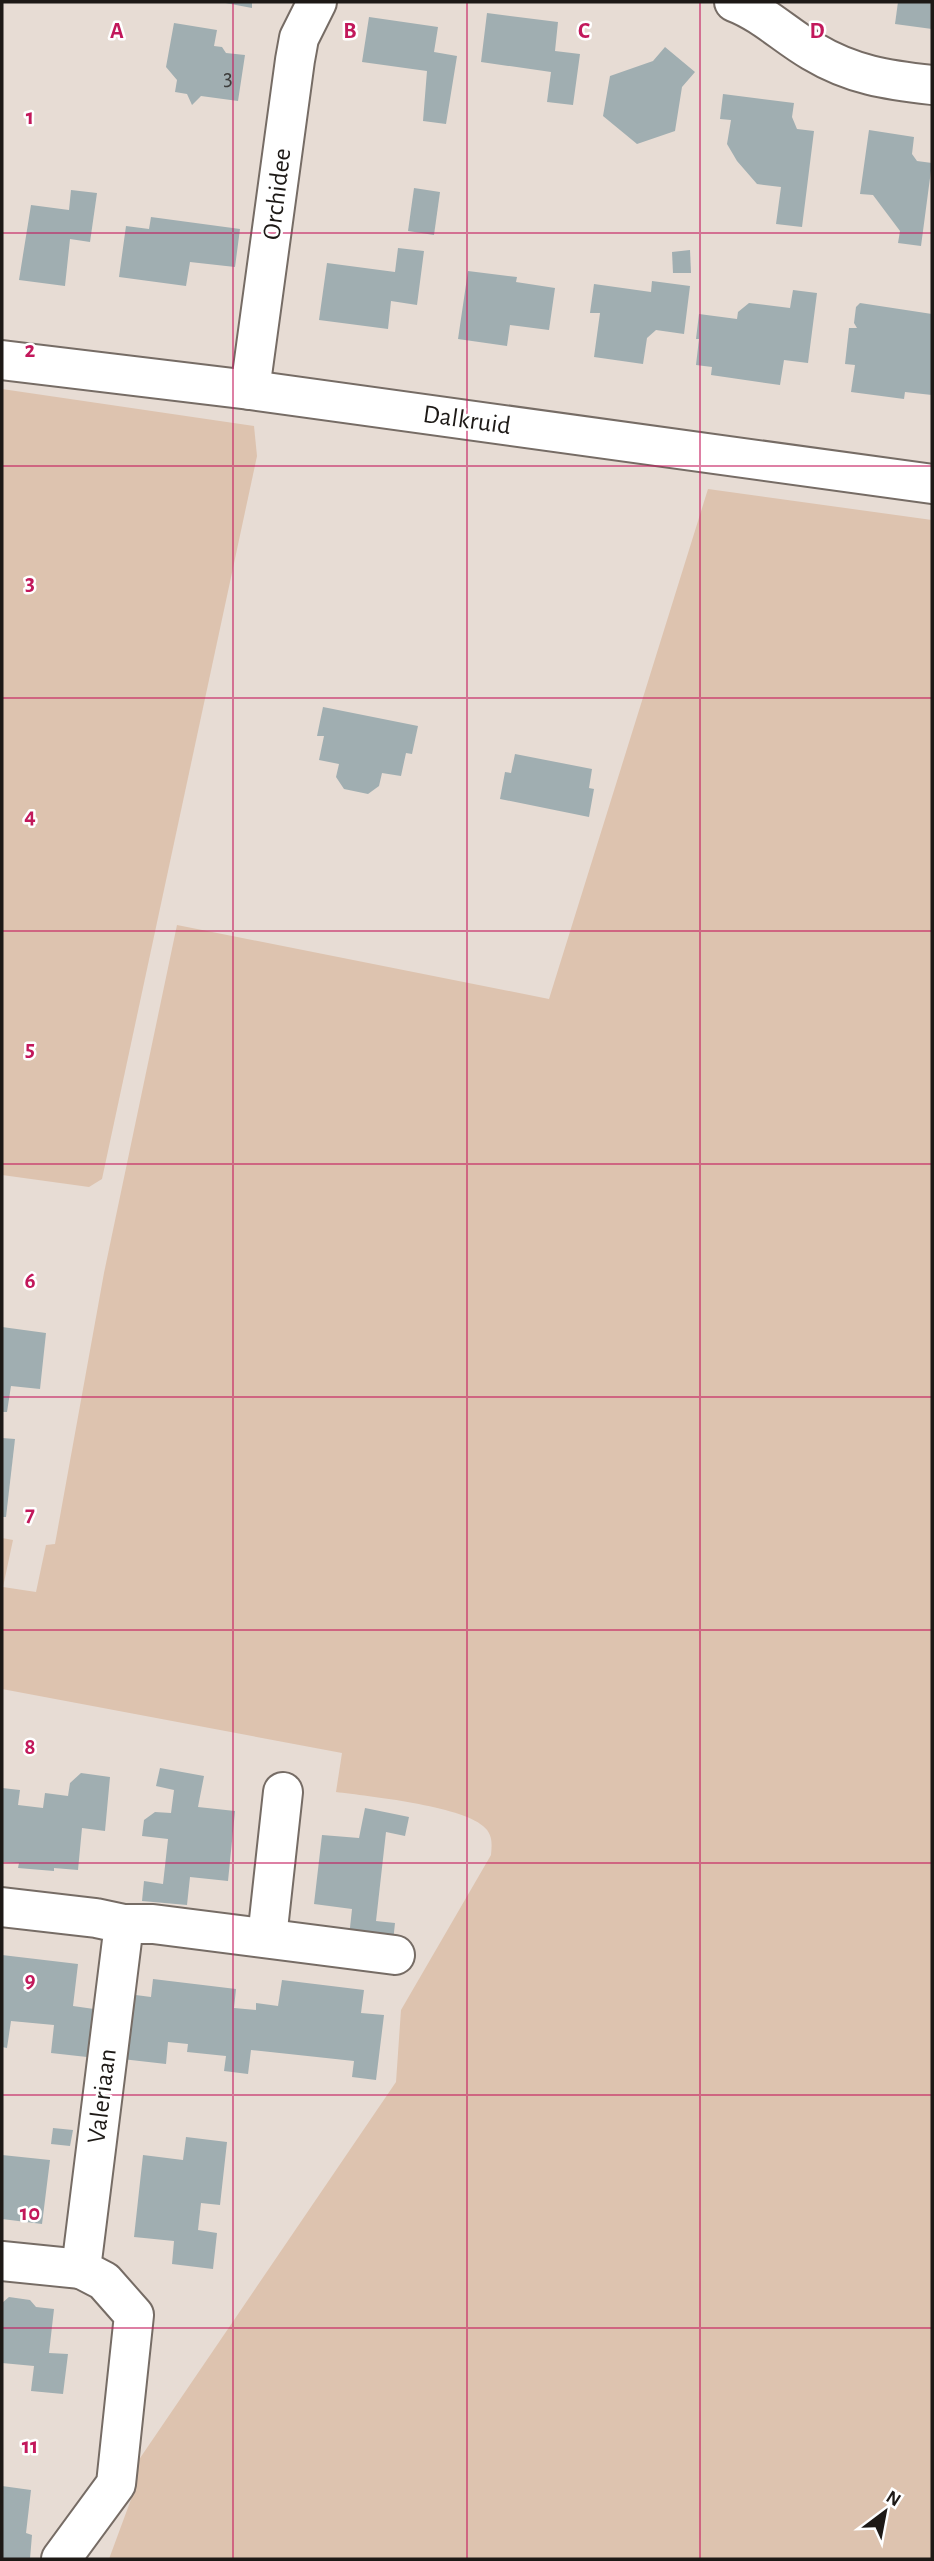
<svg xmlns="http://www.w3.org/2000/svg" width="934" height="2561" font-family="'Alegreya Sans',sans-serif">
<rect width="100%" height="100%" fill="#e7dcd4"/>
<g fill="#ddc3af">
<polygon points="2,389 254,426 257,456 102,1179 89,1187 2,1175"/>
<path d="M708 489 932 520V2559H109L133 2494 136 2464 396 2082 401 2010 491 1855C492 1844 493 1834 483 1826 461 1806 368 1796 336 1792L342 1753 2 1689V1538L13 1540 3 1587 36 1592 46 1545 55 1544 104 1273 177 925 549 999Z"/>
</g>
<g fill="#a0aeb1">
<polygon points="220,2 252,2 252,8"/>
<polygon points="898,2 932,2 932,29 895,24"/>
<polygon points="487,13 558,22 555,51 580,54 573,105 547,102 551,72 481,62"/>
<polygon points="369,17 438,27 434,52 457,56 446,124 423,121 427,71 362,62"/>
<polygon points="174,23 217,30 214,46 222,47 226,53 245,55 238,101 201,96 192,105 187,94 175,92 177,80 166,67"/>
<polygon points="665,47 695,72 682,87 675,131 637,144 603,116 610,76 653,61"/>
<polygon points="723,94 794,103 792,117 797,129 814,131 802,227 776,224 781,187 757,184 737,161 727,144 731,120 720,119"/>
<polygon points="869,130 914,137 912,154 917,161 932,163 921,246 898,243 900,231 873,195 860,194"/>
<polygon points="414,188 440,192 434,235 408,231"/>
<polygon points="71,190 97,193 90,242 70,239 65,286 19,280 31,205 69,210"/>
<polygon points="151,217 240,229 235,267 190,262 186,286 119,277 126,226 149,229"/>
<polygon points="398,248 424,251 417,305 391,301 388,329 319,320 327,263 395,272"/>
<polygon points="690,250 691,273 673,273 672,252"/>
<polygon points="468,271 517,277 516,282 555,288 549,330 510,325 507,346 458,339"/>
<polygon points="652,281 690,286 684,334 656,330 647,338 643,364 594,357 600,313 590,313 594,284 651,292"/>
<polygon points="793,290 817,293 808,363 784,360 780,385 711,375 712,367 696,365 699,339 696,339 699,314 737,319 738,312 749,303 790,308"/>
<polygon points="860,303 932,314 932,395 905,392 904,399 851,392 855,365 845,364 849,328 857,328 854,323 856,307"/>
<polygon points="323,707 418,726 412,754 406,753 401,776 382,773 379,786 368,794 344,789 336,777 339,764 319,760 324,736 317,736"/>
<polygon points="515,754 592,769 589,788 594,789 589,817 500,799 505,772 511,773"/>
<polygon points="2,1327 46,1333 40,1389 11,1386 7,1412 2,1412"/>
<polygon points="2,1438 15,1439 6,1517 2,1517"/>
<polygon points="160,1768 204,1776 198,1807 235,1811 228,1881 190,1877 187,1905 142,1901 144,1881 163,1884 168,1839 142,1836 144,1820 155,1812 171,1813 174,1790 156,1786"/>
<polygon points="81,1773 110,1777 105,1831 82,1828 78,1870 54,1868 54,1871 18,1868 19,1863 2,1862 2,1788 20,1790 18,1805 43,1808 45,1793 68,1796 70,1783"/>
<polygon points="365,1808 409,1817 405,1836 386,1832 376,1921 395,1923 393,1942 349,1937 352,1909 314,1904 322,1835 359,1838"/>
<polygon points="2,1955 78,1964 73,2006 101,2010 96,2058 51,2053 54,2025 11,2021 7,2048 2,2047"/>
<polygon points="153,1979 236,1989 234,2008 256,2010 256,2003 278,2006 282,1980 364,1990 361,2013 384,2015 376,2080 352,2077 354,2061 251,2050 248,2074 224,2071 226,2056 187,2052 188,2044 168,2042 166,2064 122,2059 128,1994 151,1997"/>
<polygon points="53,2128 73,2130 70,2146 51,2144"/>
<polygon points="186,2137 227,2142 220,2205 201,2203 198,2230 217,2233 213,2269 172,2264 174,2241 134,2237 143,2155 183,2160"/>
<polygon points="2,2155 50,2160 42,2224 2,2219"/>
<polygon points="9,2297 30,2300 36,2307 54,2309 49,2353 68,2354 63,2394 31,2391 34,2366 2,2363 2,2303"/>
<polygon points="2,2486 31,2490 26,2533 32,2535 30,2559 2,2559"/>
</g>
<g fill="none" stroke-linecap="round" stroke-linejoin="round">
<defs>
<g id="street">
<path d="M734 2C763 13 786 36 812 51 852 75 887 80 932 85"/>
<polyline points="2,360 250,390 932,484"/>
<polyline points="250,390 295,60 299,38 317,2"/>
<polyline points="2,1907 96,1918 124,1924 81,2269 104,2281 134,2315 116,2484 61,2559"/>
<polyline points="124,1924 153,1924 395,1955"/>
<polyline points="267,1938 283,1792"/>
<polyline points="2,2261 81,2269"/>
</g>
</defs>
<use href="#street" stroke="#766c65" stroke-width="42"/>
<use href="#street" stroke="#fff" stroke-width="38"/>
</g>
<path fill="none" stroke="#c2185b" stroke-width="2" stroke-opacity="0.55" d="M233 2V2559M467 2V2559M700 2V2559M2 233H932M2 466H932M2 698H932M2 931H932M2 1164H932M2 1397H932M2 1630H932M2 1863H932M2 2095H932M2 2328H932"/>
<g text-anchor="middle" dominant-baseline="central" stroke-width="5" stroke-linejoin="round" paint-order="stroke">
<g font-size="23" fill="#3e3e3d">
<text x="228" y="78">3</text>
</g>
<g font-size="26" fill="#1d1916" stroke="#fff">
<text transform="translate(277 194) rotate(-83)">Orchidee</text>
<text transform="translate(467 420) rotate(8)">Dalkruid</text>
<text transform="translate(102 2096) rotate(-83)">Valeriaan</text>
</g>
</g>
<g font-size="23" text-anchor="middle" font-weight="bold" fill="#c2185b" stroke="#fff" stroke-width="5" stroke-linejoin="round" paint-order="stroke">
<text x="117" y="38">A</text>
<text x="350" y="38">B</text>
<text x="584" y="38">C</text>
<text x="817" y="38">D</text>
<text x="30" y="124">1</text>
<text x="30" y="357">2</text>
<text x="30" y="590">3</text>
<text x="30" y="823">4</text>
<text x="30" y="1056">5</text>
<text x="30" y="1288">6</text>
<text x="30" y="1521">7</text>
<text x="30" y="1754">8</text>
<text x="30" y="1987">9</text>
<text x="30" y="2220">10</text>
<text x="30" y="2453">11</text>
</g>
<rect width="934" height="2561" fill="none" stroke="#1d1916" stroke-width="7"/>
<g transform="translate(885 2512) rotate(32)" stroke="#ffffff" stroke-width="5" paint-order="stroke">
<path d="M0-5L12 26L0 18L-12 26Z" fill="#1d1916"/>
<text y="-10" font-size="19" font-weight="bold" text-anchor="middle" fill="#1d1916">N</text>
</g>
</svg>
